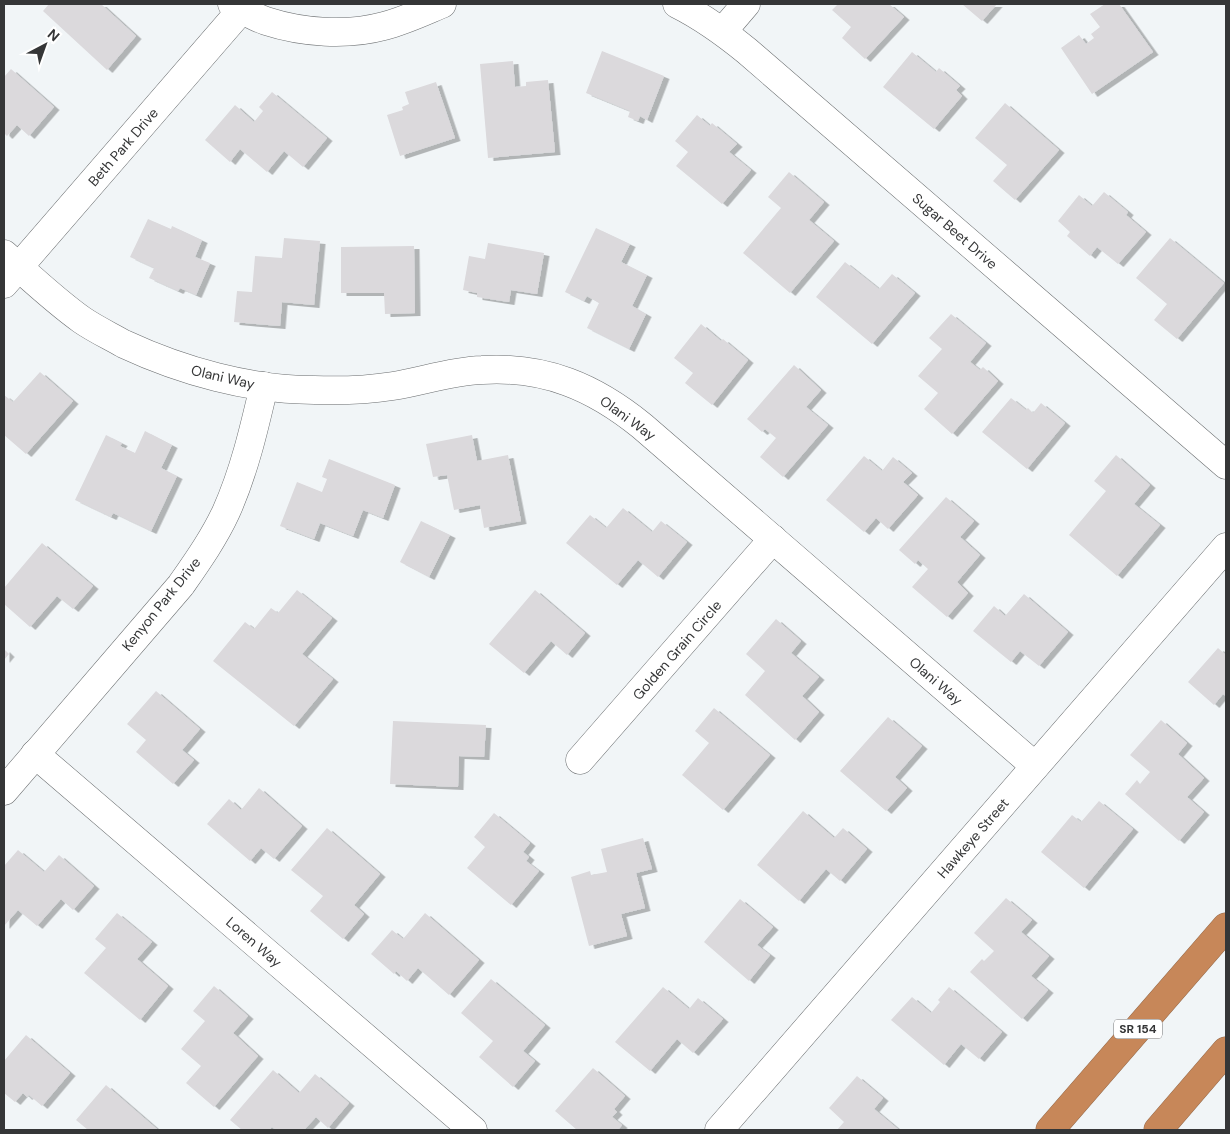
<svg xmlns="http://www.w3.org/2000/svg" width="1230" height="1134" font-family="'DM Sans',sans-serif">
<defs>
<filter id="shadow"><feDropShadow dx="5.5" dy="3" stdDeviation="0" flood-color="#0004"/></filter>
</defs>
<rect width="100%" height="100%" fill="#f1f5f7"/>
<g fill="#dbd9dc" filter="url(#shadow)">
<polygon points="49,4 101,4 136,36 107,70 43,11"/>
<polygon points="838,4 889,4 904,17 865,59 842,38 851,27 832,10"/>
<polygon points="962,4 997,4 982,21"/>
<polygon points="1105,4 1119,4 1153,52 1092,94 1061,48 1079,35 1086,44 1094,38 1091,34 1100,27 1090,14"/>
<polygon points="602,51 664,76 647,120 640,116 638,121 628,117 630,111 586,93"/>
<polygon points="912,52 936,72 939,68 960,86 956,90 962,96 934,129 883,87"/>
<polygon points="513,61 515,87 526,86 526,82 548,80 555,152 488,158 480,64"/>
<polygon points="11,69 54,107 29,136 17,125 7,136 4,133 4,77"/>
<polygon points="436,82 455,138 400,156 387,115 403,110 402,107 409,104 405,92"/>
<polygon points="272,92 327,138 303,167 284,151 267,172 240,149 230,162 205,140 235,105 254,122 263,111 259,107"/>
<polygon points="1005,103 1059,150 1015,200 993,181 1007,165 975,138"/>
<polygon points="697,115 710,126 712,123 737,144 729,152 751,170 722,204 676,166 688,152 675,141"/>
<polygon points="789,172 824,202 809,220 834,241 790,293 743,253 781,208 768,197"/>
<polygon points="1104,192 1128,212 1126,215 1146,232 1118,264 1097,247 1090,256 1067,236 1070,232 1058,221 1079,195 1092,206"/>
<polygon points="148,219 171,229 172,226 202,240 195,257 210,263 196,295 180,288 178,291 149,278 154,268 130,257"/>
<polygon points="596,228 630,244 621,262 647,275 632,306 646,314 629,349 587,328 599,303 587,296 584,301 565,292"/>
<polygon points="284,238 320,241 314,305 282,302 280,326 234,322 237,291 252,292 255,256 282,258"/>
<polygon points="1170,238 1224,283 1177,339 1154,320 1167,304 1136,278"/>
<polygon points="488,243 544,253 537,294 511,290 509,302 477,297 477,293 463,290 469,256 485,259"/>
<polygon points="414,246 415,313 385,314 384,293 341,293 341,247"/>
<polygon points="845,262 879,289 892,274 915,293 872,344 816,297"/>
<polygon points="951,314 986,343 970,362 980,370 983,367 998,381 952,434 924,409 938,393 918,376 942,349 929,338"/>
<polygon points="701,324 721,341 723,339 748,360 712,405 685,383 693,373 674,358"/>
<polygon points="794,365 821,390 806,407 828,425 783,477 760,457 776,438 765,429 762,432 747,419"/>
<polygon points="40,372 73,401 26,454 4,435 4,395 13,402"/>
<polygon points="1011,398 1026,410 1028,408 1033,413 1041,403 1065,423 1027,469 982,432"/>
<polygon points="145,431 172,445 161,468 177,476 151,531 113,513 111,517 75,500 106,435 122,443 120,446 135,453"/>
<polygon points="472,435 477,461 508,455 521,521 484,528 480,505 454,510 447,475 433,477 426,444"/>
<polygon points="1116,455 1150,485 1134,504 1160,525 1117,576 1069,535 1106,491 1094,481"/>
<polygon points="864,456 882,471 893,457 912,473 903,482 918,495 888,529 876,518 864,532 826,500"/>
<polygon points="329,459 395,485 383,518 363,510 353,536 320,523 314,539 280,526 297,482 322,492 327,479 322,477"/>
<polygon points="946,497 974,521 960,537 980,555 957,582 968,593 947,617 912,587 928,569 918,560 915,564 899,550"/>
<polygon points="623,508 652,532 661,521 687,542 658,577 638,560 617,585 566,543 590,515 606,528"/>
<polygon points="421,521 450,535 429,577 400,562"/>
<polygon points="42,543 93,586 73,609 57,596 30,627 4,604 4,588"/>
<polygon points="297,590 332,618 302,654 333,679 294,726 213,661 245,622 254,629 271,608 278,613"/>
<polygon points="535,590 585,633 567,655 551,641 524,673 489,644"/>
<polygon points="1024,594 1068,632 1039,666 1020,651 1011,662 973,631 994,606 1005,616"/>
<polygon points="776,619 801,641 791,653 819,677 802,696 819,712 795,740 745,695 765,671 746,654"/>
<polygon points="1218,648 1226,655 1226,696 1223,694 1214,705 1188,682"/>
<polygon points="4,649 9,654 4,660"/>
<polygon points="156,691 200,729 182,750 194,760 173,784 136,752 146,740 127,724"/>
<polygon points="714,708 770,755 723,810 682,775 709,743 695,731"/>
<polygon points="888,717 922,746 895,777 907,788 886,811 840,771"/>
<polygon points="1161,720 1187,743 1178,754 1204,778 1187,797 1204,812 1179,841 1125,794 1137,780 1140,784 1150,772 1130,755"/>
<polygon points="393,721 486,725 484,757 459,756 458,787 390,784"/>
<polygon points="259,788 302,826 274,859 261,848 250,861 207,824 229,799 241,810"/>
<polygon points="1099,801 1133,829 1084,888 1041,852 1072,815 1081,822"/>
<polygon points="803,811 834,838 843,828 867,849 840,881 826,869 799,901 757,865"/>
<polygon points="494,813 530,843 523,852 529,857 526,861 539,871 511,905 467,868 485,847 474,837"/>
<polygon points="327,828 380,874 354,905 364,914 343,939 310,911 323,896 291,870"/>
<polygon points="643,838 652,869 636,873 645,908 621,914 627,936 589,946 571,877 590,871 591,875 607,872 601,849"/>
<polygon points="18,850 44,872 59,855 94,886 73,910 61,899 37,926 18,910 4,926 4,866"/>
<polygon points="1006,898 1032,920 1021,932 1049,956 1031,976 1048,990 1022,1019 970,972 982,959 984,961 994,951 974,933"/>
<polygon points="740,899 773,927 757,945 770,955 749,981 704,942"/>
<polygon points="117,913 152,942 137,959 168,986 140,1020 84,973 106,948 95,939"/>
<polygon points="425,913 479,960 449,995 418,968 407,981 396,971 394,974 371,954 392,930 403,939"/>
<polygon points="491,979 545,1025 523,1051 535,1061 513,1087 479,1057 493,1041 461,1013"/>
<polygon points="214,986 248,1016 233,1033 258,1056 214,1107 186,1083 201,1066 181,1049 205,1021 193,1011"/>
<polygon points="663,987 689,1009 698,998 723,1019 693,1053 677,1039 650,1071 615,1042"/>
<polygon points="949,987 1002,1032 979,1059 961,1044 944,1065 891,1020 912,997 931,1013 940,1002 938,1000"/>
<polygon points="26,1035 70,1073 42,1106 29,1095 27,1097 23,1093 15,1102 4,1093 4,1061"/>
<polygon points="593,1068 625,1096 614,1109 617,1112 612,1117 622,1125 618,1130 577,1130 555,1111"/>
<polygon points="273,1070 299,1093 315,1074 349,1103 328,1128 316,1117 304,1130 276,1130 272,1127 269,1130 242,1130 230,1120"/>
<polygon points="857,1076 883,1098 874,1109 899,1130 837,1130 844,1122 829,1108"/>
<polygon points="106,1085 158,1130 88,1130 76,1120"/>
</g>
<g fill="none" stroke-linecap="round" stroke-linejoin="round">
<defs>
<g id="minor">
<path d="M232 4C243 10 254 17 266 21 303 33 347 36 384 26 404 21 423 12 442 4"/>
<path d="M677 4C703 17 725 33 747 51L1226 465"/>
<polyline points="723,31 746,4"/>
<path d="M4 254C29 276 54 300 82 320 95 329 110 336 124 344 182 371 250 390 314 390 340 391 367 390 393 386 423 381 452 371 482 370 545 366 594 387 642 426L1035 766"/>
<polyline points="4,284 242,9"/>
<polyline points="35,754 473,1130"/>
<polyline points="580,760 773,539"/>
<path d="M4 791 181 585C197 562 214 538 226 512 244 472 254 429 264 386"/>
<polyline points="719,1130 1226,547"/>
</g>
<g id="highway">
<polyline points="1050,1130 1226,927"/>
<polyline points="1158,1130 1226,1051"/>
</g>
</defs>
<use href="#minor" stroke="#6b6e70" stroke-width="29"/>
<use href="#highway" stroke="#946b4d" stroke-width="29"/>
<use href="#minor" stroke="#fff" stroke-width="28"/>
<use href="#highway" stroke="#c78759" stroke-width="28"/>
</g>
<g text-anchor="middle" dominant-baseline="central" stroke-width="5" stroke-linejoin="round" paint-order="stroke">
<rect fill="#fff" stroke="#727273" stroke-width="1" x="1114" y="1019.5" width="48" height="19" rx="4"/>
<g font-size="12" font-weight="bold" fill="#353637">
<text x="1138" y="1029">SR 154</text>
</g>
<g font-size="14" fill="#353637" stroke="#fff">
<text transform="translate(123 147) rotate(-49)">Beth Park Drive</text>
<text transform="translate(955 231) rotate(41)">Sugar Beet Drive</text>
<text transform="translate(223 377) rotate(13)">Olani Way</text>
<text transform="translate(628 418) rotate(36)">Olani Way</text>
<text transform="translate(161 604) rotate(-51)">Kenyon Park Drive</text>
<text transform="translate(677 650) rotate(-49)">Golden Grain Circle</text>
<text transform="translate(936 681) rotate(41)">Olani Way</text>
<text transform="translate(973 838) rotate(-49)">Hawkeye Street</text>
<text transform="translate(254 942) rotate(41)">Loren Way</text>
</g>
</g>
<rect width="1230" height="1134" fill="none" stroke="#353637" stroke-width="10"/>
<g transform="translate(45 45) rotate(41)" stroke="#ffffff" stroke-width="4" paint-order="stroke">
<path d="M0-4L9 19L0 12L-9 19Z" fill="#353637"/>
<text y="-8" font-size="14" font-weight="bold" text-anchor="middle" fill="#353637">N</text>
</g>
</svg>
